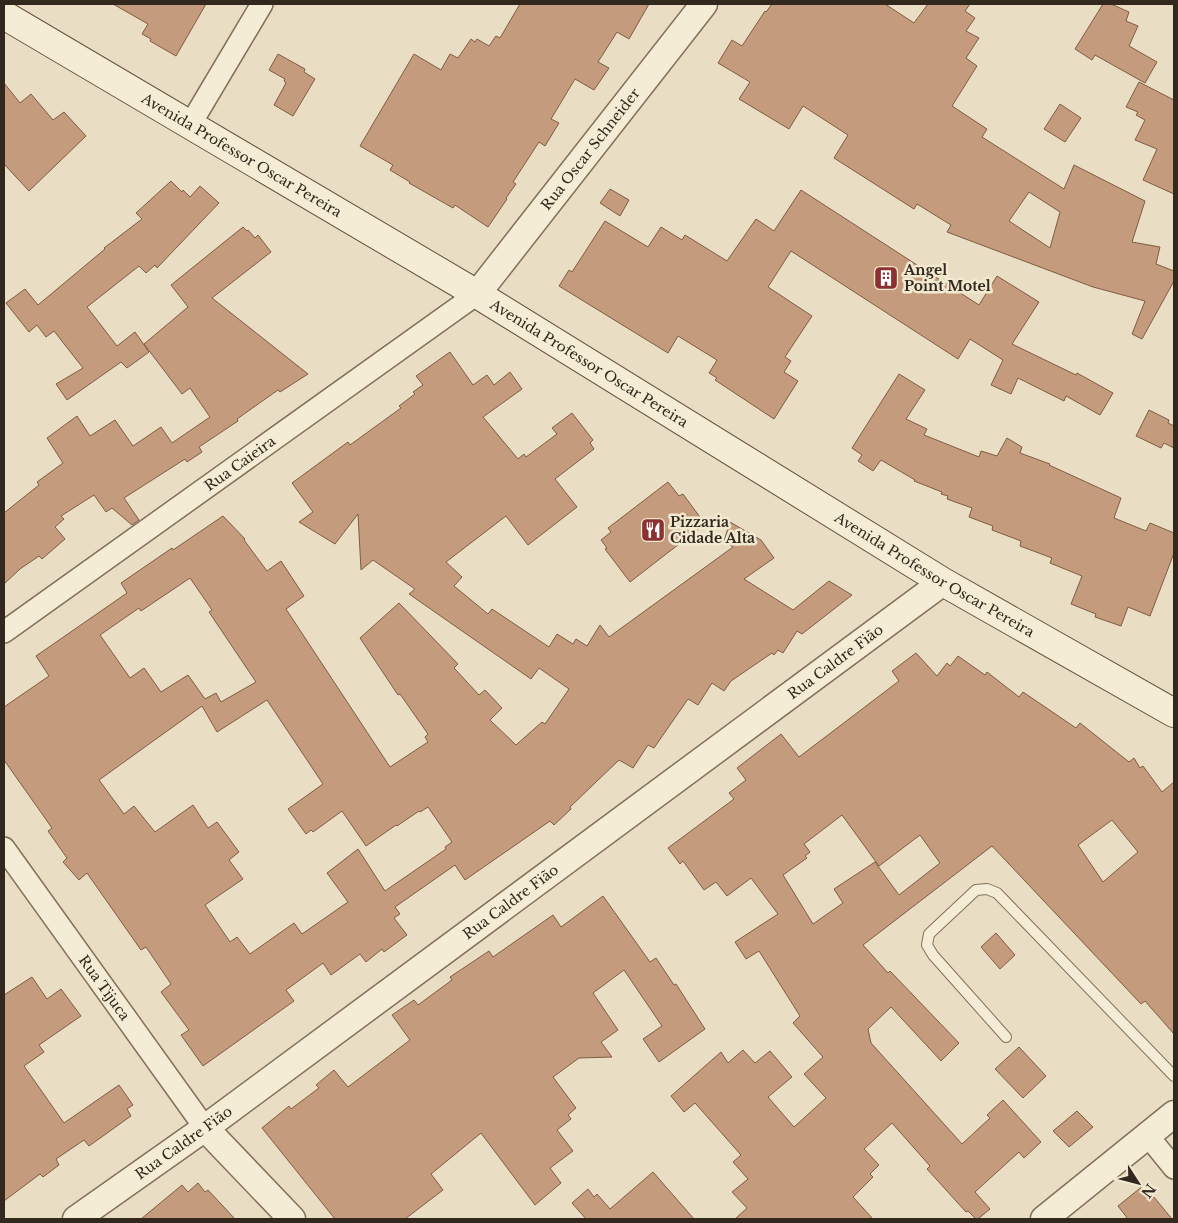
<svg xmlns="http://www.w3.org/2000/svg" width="1178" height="1223" font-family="'Libre Baskerville',serif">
<rect width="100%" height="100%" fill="#e9dec3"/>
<g fill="#c49b7c" stroke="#7f5c43" fill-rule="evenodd">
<polygon points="113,4 206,4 176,56 150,41 151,39 142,34 148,24"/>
<polygon points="520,4 649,4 629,39 617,32 598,62 609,68 594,90 575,79 551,119 559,123 545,146 539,142 513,182 516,184 506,198 507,199 488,227 455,205 453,208 409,183 410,182 390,170 393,165 360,146 414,54 441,70 450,54 458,58 471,39 475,42 477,39 489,46 496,36 500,38"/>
<path d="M772 4H885L914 23 928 4H970L965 11 975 18 966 31 979 38 966 58 977 66 952 106 987 129 982 137 1064 189 1074 165 1145 201 1132 242 1160 247 1156 264 1174 271V281L1142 339 1132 334 1145 301 1093 287 947 232 951 225 917 204 914 209 834 158 848 135 803 106 789 129 739 99 750 82 718 63 732 40 742 46 765 11 766 12ZM1029 192 1060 212 1050 248 1009 221Z"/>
<polygon points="1103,4 1111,4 1129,12 1126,21 1138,26 1129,46 1157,62 1145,83 1095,55 1092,60 1075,49"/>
<polygon points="278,54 305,69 304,72 315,79 293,116 274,105 286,83 284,81 285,79 269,70"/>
<polygon points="1139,82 1174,100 1174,194 1143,180 1157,149 1135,140 1145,120 1136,115 1138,112 1126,107"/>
<polygon points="4,83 20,103 31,94 53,120 64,112 86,136 29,191 4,164"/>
<polygon points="1060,104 1081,118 1065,142 1044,129"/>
<polygon points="171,181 182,192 183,190 190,197 200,186 219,203 157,268 155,265 146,273 139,266 87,307 117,346 135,332 149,352 127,368 121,362 67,400 56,384 83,368 54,331 46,337 37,325 29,332 6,303 25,289 38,305 105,249 104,248 142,219 136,213"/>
<polygon points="610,189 629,200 620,216 600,203"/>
<polygon points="801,190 979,305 997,276 1039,302 1012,344 1076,375 1077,373 1113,393 1100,415 1066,396 1064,401 1018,378 1011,394 991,385 1003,360 970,339 958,359 791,251 768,287 812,316 785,357 791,361 784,372 798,381 774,419 715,380 717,378 709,373 717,360 678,336 668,353 559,286 569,270 572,272 605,221 648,247 661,227 682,240 685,235 727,261 756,219 774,231"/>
<polygon points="243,227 247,231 248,230 255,238 258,235 271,252 212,298 308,374 280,392 278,390 237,419 238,421 199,447 202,452 187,462 185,459 124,498 139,520 132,525 112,508 106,512 94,495 61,516 64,519 55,527 65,539 42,559 39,556 20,569 4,584 4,513 39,485 37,482 63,463 47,438 77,416 90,436 115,420 133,446 161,427 172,443 210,417 190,388 182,394 144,344 188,307 171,285"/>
<path d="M450 352 473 385 487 375 494 385 510 372 522 389 483 417 518 459 524 454 526 457 557 434 552 428 572 413 593 440 590 443 594 449 555 479 577 507 528 545 506 516 446 562 462 577 454 586 488 614 492 609 549 647 557 634 573 644 576 639 587 646 600 625 609 637 733 547 724 541 730 522 761 540 774 558 744 579 793 610 829 581 852 595 802 634 797 631 783 653 778 650 774 655 772 653 731 681 724 691 712 683 698 705 688 699 654 748 648 745 633 768 619 760 570 807 571 809 554 825 550 821 465 880 455 865 395 907 400 914 394 918 407 935 384 952 382 949 366 962 360 954 331 975 323 963 286 990 294 1001 203 1066 181 1035 189 1030 161 992 171 984 146 947 141 950 87 873 79 880 63 862 67 858 48 831 52 828 4 760V707L49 676 36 656 127 593 121 583 172 548 173 550 223 516 245 539 244 540 267 571 281 561 304 596 286 609 390 767 428 742 425 737 428 734 400 694 398 695 360 638 399 603 458 664 454 668 479 695 485 690 502 708 490 720 516 745 542 722 545 724 569 689 539 668 531 679 409 594 415 589 373 560 361 570 358 514 335 544 299 522 313 512 292 483 348 442 350 445 401 408 399 406 415 394 413 392 423 385 416 376ZM190 578 212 610 209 612 256 682 221 702 216 693 205 699 188 675 161 692 144 668 130 678 100 635 139 608 141 611ZM267 700 323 784 288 809 306 834 311 830 313 832 342 811 366 846 396 825 397 826 419 811 420 812 428 807 452 842 445 847 446 849 385 891 358 849 327 873 348 902 302 934 294 923 250 954 237 937 230 942 205 905 243 879 229 860 239 852 217 822 208 828 193 805 155 832 134 806 124 814 99 780 202 706 217 732Z"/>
<polygon points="899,374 925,390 906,419 927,429 924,435 979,457 981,451 997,456 1007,438 1022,447 1020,453 1050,464 1049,465 1121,498 1114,518 1146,531 1150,523 1174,533 1174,553 1150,616 1128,607 1121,626 1095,617 1096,614 1071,604 1082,576 1050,563 1052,558 1020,546 1021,541 992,530 993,526 969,517 972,508 947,499 948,496 941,494 942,492 914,481 915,480 881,460 873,471 858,461 862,455 852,448"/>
<polygon points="1149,410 1169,420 1168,423 1174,426 1174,448 1164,443 1161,448 1136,436"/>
<polygon points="668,482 679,496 683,494 705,524 630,582 605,549 607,548 601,540 611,532 608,528"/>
<path d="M916 653 937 676 947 663 950 666 958 656 985 675 987 672 1019 697 1023 692 1076 728 1080 723 1129 762 1134 758 1140 768 1143 766 1162 792 1174 782V1034L1145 1001 1141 1004 992 846 863 945 888 973 890 971 959 1043 941 1061 891 1007 868 1029 871 1043 962 1144 990 1118 987 1115 1003 1100 1041 1142 1024 1158 1019 1152 975 1192 990 1209 978 1219H976L968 1211 966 1212 927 1169 930 1166 892 1123 864 1149 879 1165 870 1174 873 1177 853 1197 873 1219H735L747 1208 732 1192 748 1179 733 1162 741 1155 695 1103 684 1112 671 1096 721 1052 728 1063 743 1050 755 1063 770 1051 792 1077 768 1097 794 1127 826 1098 804 1074 823 1057 793 1023 800 1016 759 951 746 959 735 942 778 914 751 878 727 896 716 882 704 890 683 861 680 864 668 848 734 799 729 793 746 780 737 768 781 734 799 757 899 681 892 671ZM842 815 879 866 920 835 940 863 899 895 875 862 834 889 843 903 813 924 783 875 807 858 805 856 810 852 804 844ZM1112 820 1138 852 1103 882 1078 845Z"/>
<polygon points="603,896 650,962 656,958 674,985 676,984 705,1029 659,1062 643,1039 662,1026 624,970 593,993 618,1030 601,1042 612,1057 579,1058 553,1077 576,1108 568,1115 571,1119 557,1130 573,1151 550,1168 561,1183 535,1205 481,1133 431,1174 443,1190 405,1219 335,1219 262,1128 289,1106 291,1109 319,1088 316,1085 334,1070 348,1087 410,1040 392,1015 414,1000 418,1005 452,980 450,977 489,951 493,957 553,915 561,927"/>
<polygon points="996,933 1015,955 1000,969 981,947"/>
<polygon points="32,977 47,999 61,989 81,1016 39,1045 44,1052 24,1066 64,1123 119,1085 133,1105 127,1109 131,1116 89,1146 84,1140 56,1159 59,1165 43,1177 40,1174 4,1201 4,995"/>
<polygon points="1019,1047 1046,1076 1023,1098 995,1069"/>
<polygon points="1077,1111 1093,1127 1069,1147 1053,1131"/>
<polygon points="653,1172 694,1219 586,1219 572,1203 588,1189 594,1197 597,1194 610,1209"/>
<polygon points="198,1183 205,1192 208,1190 235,1219 141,1219 182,1185 188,1192"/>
<polygon points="1144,1185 1172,1219 1128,1219 1118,1206"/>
</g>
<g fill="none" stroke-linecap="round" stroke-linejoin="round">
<defs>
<polyline id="service" points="1006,1037 933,955 927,945 929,934 976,890 987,889 997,893 1174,1076"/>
<g id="minor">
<polyline points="190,125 262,4"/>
<path id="s1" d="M4 632 477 294"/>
<path id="s2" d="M4 848 205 1128"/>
<polyline points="1148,1136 1174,1168"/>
</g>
<g id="tertiary">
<path id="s3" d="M477 294 704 4"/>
<polyline points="205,1128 292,1219"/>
<path id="s4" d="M76 1219 205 1128 943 582"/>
<polyline points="1044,1219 1174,1114"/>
</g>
<g id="secondary">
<path id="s5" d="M4 15 477 294 943 582 1174 713"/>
</g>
</defs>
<use href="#service" stroke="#82705b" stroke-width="12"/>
<use href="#minor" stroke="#82705b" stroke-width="24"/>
<use href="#tertiary" stroke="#82705b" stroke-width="29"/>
<use href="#secondary" stroke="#64523e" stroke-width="30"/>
<use href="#service" stroke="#f5ecd5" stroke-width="10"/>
<use href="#minor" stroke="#f5ecd5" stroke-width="21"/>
<use href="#tertiary" stroke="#f5ecd5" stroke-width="26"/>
<use href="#secondary" stroke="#f5ecd5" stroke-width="28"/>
</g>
<defs>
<symbol id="building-square" viewBox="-11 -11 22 22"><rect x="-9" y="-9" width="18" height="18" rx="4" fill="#8b3131" stroke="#f2e9d1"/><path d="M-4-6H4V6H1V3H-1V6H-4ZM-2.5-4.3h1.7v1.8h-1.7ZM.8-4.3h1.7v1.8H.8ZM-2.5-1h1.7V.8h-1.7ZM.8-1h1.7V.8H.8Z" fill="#fff"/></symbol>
<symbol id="restaurant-square" viewBox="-11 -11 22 22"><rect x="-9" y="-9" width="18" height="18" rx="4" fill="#8b3131" stroke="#f2e9d1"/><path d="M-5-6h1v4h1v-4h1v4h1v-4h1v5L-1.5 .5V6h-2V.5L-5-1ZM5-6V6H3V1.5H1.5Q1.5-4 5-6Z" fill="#fff"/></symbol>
</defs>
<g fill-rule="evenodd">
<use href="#building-square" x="872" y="264" width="28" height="28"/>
<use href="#restaurant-square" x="639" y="516" width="28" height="28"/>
</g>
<g text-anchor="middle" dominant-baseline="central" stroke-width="5" stroke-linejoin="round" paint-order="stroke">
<g font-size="14" fill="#33281e" stroke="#f2e9d1">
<text stroke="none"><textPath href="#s3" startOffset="184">Rua Oscar Schneider</textPath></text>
<text stroke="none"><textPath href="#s5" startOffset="276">Avenida Professor Oscar Pereira</textPath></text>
<text stroke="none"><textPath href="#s5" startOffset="681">Avenida Professor Oscar Pereira</textPath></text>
<text stroke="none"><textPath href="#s1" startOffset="290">Rua Caieira</textPath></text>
<text stroke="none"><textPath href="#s5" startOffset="1086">Avenida Professor Oscar Pereira</textPath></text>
<text stroke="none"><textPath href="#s4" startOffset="942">Rua Caldre Fião</textPath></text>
<text stroke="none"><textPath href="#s4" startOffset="538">Rua Caldre Fião</textPath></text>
<text stroke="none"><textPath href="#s2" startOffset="172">Rua Tijuca</textPath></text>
<text stroke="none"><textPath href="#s4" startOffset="132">Rua Caldre Fião</textPath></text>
</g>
<g font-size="14" font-weight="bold" fill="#33281e" stroke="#f2e9d1" text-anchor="start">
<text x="904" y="270">Angel<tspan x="904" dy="16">Point Motel</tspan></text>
<text x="670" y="522">Pizzaria<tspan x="670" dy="16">Cidade Alta</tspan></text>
</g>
</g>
<rect width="1178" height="1223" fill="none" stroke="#33281e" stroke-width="10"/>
<g transform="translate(1138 1183) rotate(126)" stroke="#f2e9d1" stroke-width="4" paint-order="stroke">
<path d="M0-4L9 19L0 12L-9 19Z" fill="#33281e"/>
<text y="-8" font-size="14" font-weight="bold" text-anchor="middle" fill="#33281e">N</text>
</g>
</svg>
